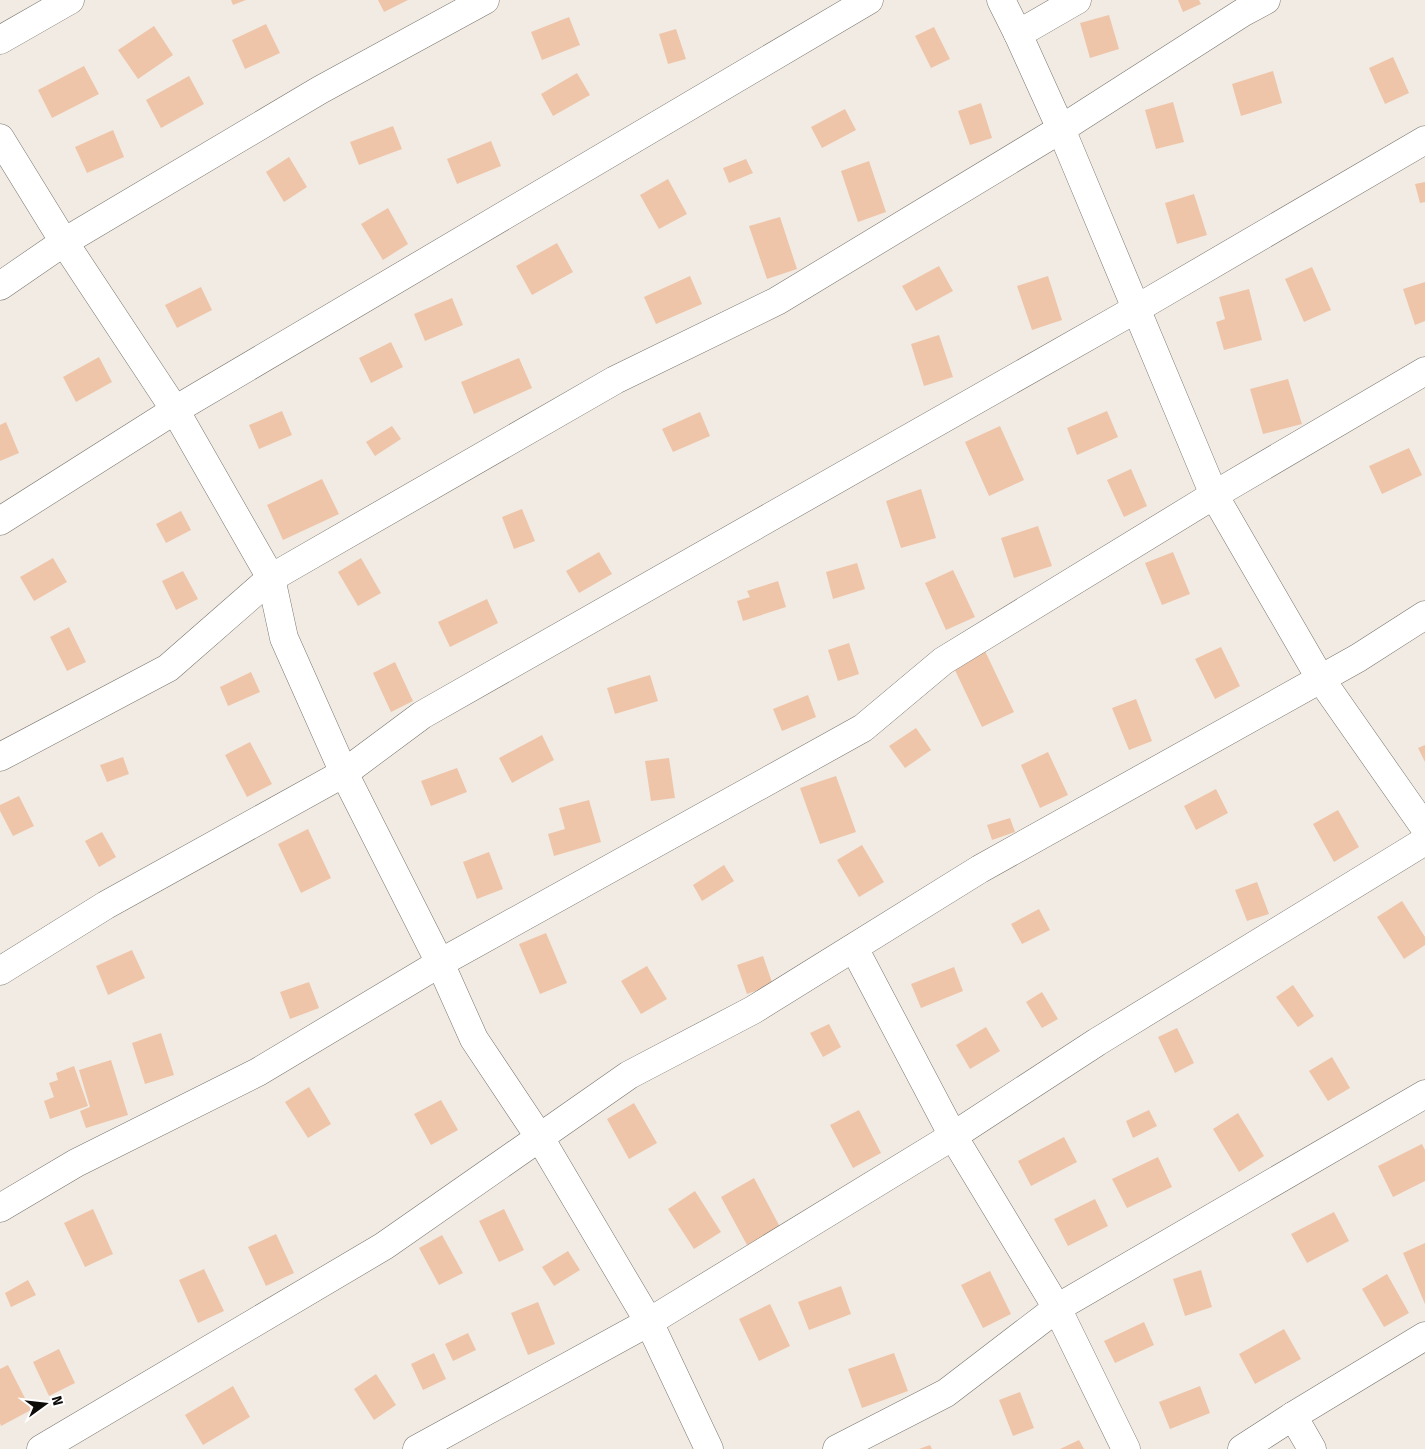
<svg xmlns="http://www.w3.org/2000/svg" width="1425" height="1449" font-family="'Fira Sans',sans-serif">
<rect width="100%" height="100%" fill="#f1ebe3"/>
<g fill="#efc5a9">
<polygon points="231,0 246,0 233,5"/>
<polygon points="378,0 408,0 384,12"/>
<polygon points="1178,0 1199,0 1201,4 1183,12"/>
<polygon points="1109,15 1119,49 1090,58 1080,23"/>
<polygon points="569,17 580,45 542,60 531,32"/>
<polygon points="266,24 280,53 245,69 232,40"/>
<polygon points="154,26 173,55 138,79 118,50"/>
<polygon points="934,27 950,59 931,68 915,36"/>
<polygon points="676,29 686,59 668,64 659,34"/>
<polygon points="1393,57 1409,93 1385,104 1369,68"/>
<polygon points="84,66 99,94 52,118 38,90"/>
<polygon points="1273,71 1282,103 1241,116 1232,84"/>
<polygon points="577,73 590,95 553,116 541,94"/>
<polygon points="189,76 204,104 161,128 146,100"/>
<polygon points="1173,102 1184,142 1156,149 1145,110"/>
<polygon points="981,103 992,138 970,145 958,111"/>
<polygon points="845,109 856,130 822,148 811,127"/>
<polygon points="393,126 402,149 359,165 350,142"/>
<polygon points="113,130 124,157 87,173 75,147"/>
<polygon points="491,141 501,166 457,184 447,159"/>
<polygon points="289,157 307,187 284,202 266,172"/>
<polygon points="746,159 753,173 729,183 723,168"/>
<polygon points="869,161 886,212 858,222 841,171"/>
<polygon points="668,179 687,214 659,229 640,195"/>
<polygon points="1425,182 1425,202 1420,203 1415,184"/>
<polygon points="1194,194 1207,235 1177,244 1165,203"/>
<polygon points="388,208 408,244 383,260 361,224"/>
<polygon points="780,217 797,269 767,279 749,226"/>
<polygon points="557,243 573,272 532,295 516,266"/>
<polygon points="939,266 953,291 916,311 902,286"/>
<polygon points="1312,267 1331,310 1304,322 1285,279"/>
<polygon points="690,276 702,304 656,324 644,297"/>
<polygon points="1048,276 1062,320 1032,330 1017,286"/>
<polygon points="1425,282 1425,321 1415,325 1403,289"/>
<polygon points="201,287 212,310 177,328 165,305"/>
<polygon points="1249,289 1262,340 1224,350 1216,322 1225,319 1219,297"/>
<polygon points="452,298 463,325 425,341 414,314"/>
<polygon points="939,335 953,377 924,386 911,344"/>
<polygon points="391,342 403,367 371,383 359,358"/>
<polygon points="99,357 112,382 76,402 63,377"/>
<polygon points="519,358 532,388 474,414 461,382"/>
<polygon points="1288,379 1302,424 1263,434 1250,389"/>
<polygon points="282,411 292,435 259,449 249,425"/>
<polygon points="1107,411 1118,437 1077,455 1067,428"/>
<polygon points="700,412 710,436 673,452 662,429"/>
<polygon points="6,422 19,453 0,461 0,425"/>
<polygon points="392,426 401,439 375,456 366,442"/>
<polygon points="1000,426 1024,480 989,496 965,442"/>
<polygon points="1409,448 1422,475 1382,494 1369,466"/>
<polygon points="1131,469 1147,506 1124,517 1107,480"/>
<polygon points="322,479 339,514 283,540 267,505"/>
<polygon points="921,489 936,538 901,548 886,501"/>
<polygon points="522,509 535,541 514,549 502,517"/>
<polygon points="181,511 191,530 166,543 156,524"/>
<polygon points="1038,526 1052,566 1014,578 1001,538"/>
<polygon points="599,552 612,574 579,593 566,571"/>
<polygon points="1173,552 1190,594 1162,605 1145,563"/>
<polygon points="53,558 67,582 34,601 20,577"/>
<polygon points="361,558 381,593 358,606 338,572"/>
<polygon points="857,563 865,589 833,599 826,572"/>
<polygon points="953,570 975,617 946,630 925,583"/>
<polygon points="183,571 198,599 176,610 162,581"/>
<polygon points="778,581 786,607 743,621 737,601 750,597 747,591"/>
<polygon points="487,599 498,623 450,647 438,622"/>
<polygon points="69,627 86,662 67,671 50,637"/>
<polygon points="849,643 859,674 838,681 828,650"/>
<polygon points="1221,647 1240,686 1215,699 1195,659"/>
<polygon points="985,651 1014,712 982,727 953,666"/>
<polygon points="395,662 413,701 391,712 373,673"/>
<polygon points="251,672 260,692 228,706 220,687"/>
<polygon points="650,675 658,701 615,714 607,688"/>
<polygon points="808,695 816,717 782,731 773,709"/>
<polygon points="1136,699 1152,741 1129,750 1112,708"/>
<polygon points="916,728 931,750 905,768 889,746"/>
<polygon points="542,735 554,760 512,783 499,758"/>
<polygon points="250,742 272,784 247,797 225,755"/>
<polygon points="1425,745 1425,762 1418,748"/>
<polygon points="1048,752 1068,795 1040,808 1021,765"/>
<polygon points="123,757 129,774 107,782 100,765"/>
<polygon points="669,758 675,798 651,801 645,761"/>
<polygon points="457,768 467,792 431,806 421,781"/>
<polygon points="836,776 856,832 820,844 800,788"/>
<polygon points="1216,789 1228,813 1196,830 1184,806"/>
<polygon points="19,796 34,826 13,836 0,811 0,805"/>
<polygon points="589,800 601,842 554,856 548,834 565,829 559,808"/>
<polygon points="1338,810 1359,847 1334,862 1313,824"/>
<polygon points="1010,818 1015,832 992,840 987,825"/>
<polygon points="308,829 331,878 301,893 278,844"/>
<polygon points="102,832 116,857 99,867 85,841"/>
<polygon points="862,845 884,882 859,897 837,860"/>
<polygon points="489,852 503,889 477,899 463,862"/>
<polygon points="724,865 734,881 702,901 693,885"/>
<polygon points="1257,882 1269,914 1247,921 1235,890"/>
<polygon points="1402,901 1425,937 1425,945 1404,959 1377,917"/>
<polygon points="1039,909 1050,930 1022,944 1011,924"/>
<polygon points="546,933 567,983 540,994 519,944"/>
<polygon points="132,950 145,978 108,995 96,966"/>
<polygon points="763,956 773,985 747,994 737,965"/>
<polygon points="647,966 667,999 641,1014 621,981"/>
<polygon points="954,967 963,991 921,1008 911,984"/>
<polygon points="309,982 319,1008 290,1019 280,992"/>
<polygon points="1293,985 1314,1016 1298,1027 1276,997"/>
<polygon points="1042,992 1058,1019 1042,1028 1026,1002"/>
<polygon points="829,1024 841,1047 823,1057 810,1033"/>
<polygon points="986,1027 1000,1051 970,1069 956,1045"/>
<polygon points="1177,1028 1194,1063 1175,1073 1158,1037"/>
<polygon points="161,1033 174,1075 145,1084 132,1043"/>
<polygon points="1332,1057 1350,1088 1328,1101 1309,1071"/>
<polygon points="111,1060 128,1115 86,1128 80,1111 90,1107 79,1070"/>
<polygon points="74,1066 88,1106 50,1119 44,1101 54,1097 49,1083 58,1080 56,1073"/>
<polygon points="309,1087 331,1124 308,1138 285,1102"/>
<polygon points="441,1100 458,1130 431,1145 414,1114"/>
<polygon points="634,1103 657,1143 629,1159 607,1119"/>
<polygon points="859,1110 881,1153 853,1168 830,1125"/>
<polygon points="1149,1110 1157,1126 1133,1138 1126,1121"/>
<polygon points="1238,1113 1264,1156 1239,1172 1213,1129"/>
<polygon points="1064,1137 1077,1162 1031,1186 1018,1161"/>
<polygon points="1422,1144 1425,1150 1425,1181 1393,1197 1378,1166"/>
<polygon points="1158,1157 1172,1187 1127,1208 1112,1179"/>
<polygon points="754,1178 780,1227 747,1245 721,1197"/>
<polygon points="695,1191 721,1232 694,1249 668,1209"/>
<polygon points="1095,1199 1108,1226 1068,1246 1054,1219"/>
<polygon points="93,1209 113,1254 85,1267 64,1223"/>
<polygon points="504,1209 524,1250 499,1262 479,1221"/>
<polygon points="1334,1212 1349,1241 1307,1263 1291,1234"/>
<polygon points="276,1234 294,1273 266,1286 248,1247"/>
<polygon points="442,1235 463,1273 439,1285 419,1248"/>
<polygon points="1425,1243 1425,1304 1403,1253"/>
<polygon points="568,1251 580,1270 554,1286 542,1267"/>
<polygon points="204,1269 224,1311 198,1323 179,1280"/>
<polygon points="1201,1270 1212,1307 1185,1316 1173,1279"/>
<polygon points="990,1271 1011,1314 983,1328 961,1285"/>
<polygon points="1387,1274 1409,1313 1384,1327 1362,1289"/>
<polygon points="28,1280 36,1295 11,1307 5,1293"/>
<polygon points="841,1286 851,1314 809,1330 798,1302"/>
<polygon points="538,1302 555,1344 528,1355 511,1313"/>
<polygon points="770,1304 790,1346 759,1361 739,1319"/>
<polygon points="1144,1322 1154,1345 1115,1363 1104,1341"/>
<polygon points="1284,1329 1301,1359 1255,1384 1239,1354"/>
<polygon points="468,1333 476,1350 453,1361 445,1344"/>
<polygon points="59,1349 75,1383 49,1396 33,1362"/>
<polygon points="434,1353 446,1379 423,1390 411,1364"/>
<polygon points="894,1353 908,1391 862,1408 848,1369"/>
<polygon points="8,1365 31,1410 1,1426 0,1423 0,1369"/>
<polygon points="376,1374 396,1405 374,1420 354,1389"/>
<polygon points="233,1386 250,1417 203,1445 185,1415"/>
<polygon points="1200,1386 1210,1413 1170,1429 1159,1402"/>
<polygon points="1020,1392 1034,1428 1013,1436 999,1400"/>
<polygon points="1079,1440 1084,1449 1060,1449"/>
<polygon points="930,1445 932,1449 919,1449"/>
</g>
<g fill="none" stroke-linecap="round" stroke-linejoin="round">
<defs>
<g id="minor">
<polyline points="1001,0 1018,34 1061,129 1214,495 1320,678 1425,828"/>
<polyline points="1018,34 1077,0"/>
<polyline points="0,40 70,0"/>
<polyline points="0,138 64,242 175,410 271,578 284,638 344,773 440,963 474,1039 540,1138 649,1322 709,1449"/>
<polyline points="0,286 64,242 320,90 485,0"/>
<polyline points="0,521 175,410 869,0"/>
<polyline points="0,757 168,668 271,578 615,380 777,301 1061,129 1242,13 1266,0"/>
<polyline points="854,948 953,1136 1057,1308 1126,1449"/>
<polyline points="0,971 106,905 344,773 422,715 1136,309 1425,140"/>
<polyline points="0,1208 76,1163 258,1072 440,963 863,728 943,661 1214,495 1425,371"/>
<polyline points="1293,1416 1312,1449"/>
<polyline points="41,1449 384,1246 629,1075 753,1010 980,869 1358,658 1425,615"/>
<polyline points="417,1449 649,1322 953,1136 1097,1042 1425,841"/>
<polyline points="837,1449 946,1393 1057,1308 1425,1094"/>
<polyline points="1242,1449 1293,1416 1425,1336"/>
</g>
</defs>
<use href="#minor" stroke="#79756d" stroke-width="29"/>
<use href="#minor" stroke="#fff" stroke-width="28"/>
</g>
<g transform="translate(45 1404) rotate(75)" stroke="#ffffff" stroke-width="4" paint-order="stroke">
<path d="M0-4L9 19L0 12L-9 19Z" fill="#0f0d0a"/>
<text y="-8" font-size="14" font-weight="bold" text-anchor="middle" fill="#0f0d0a">N</text>
</g>
</svg>
